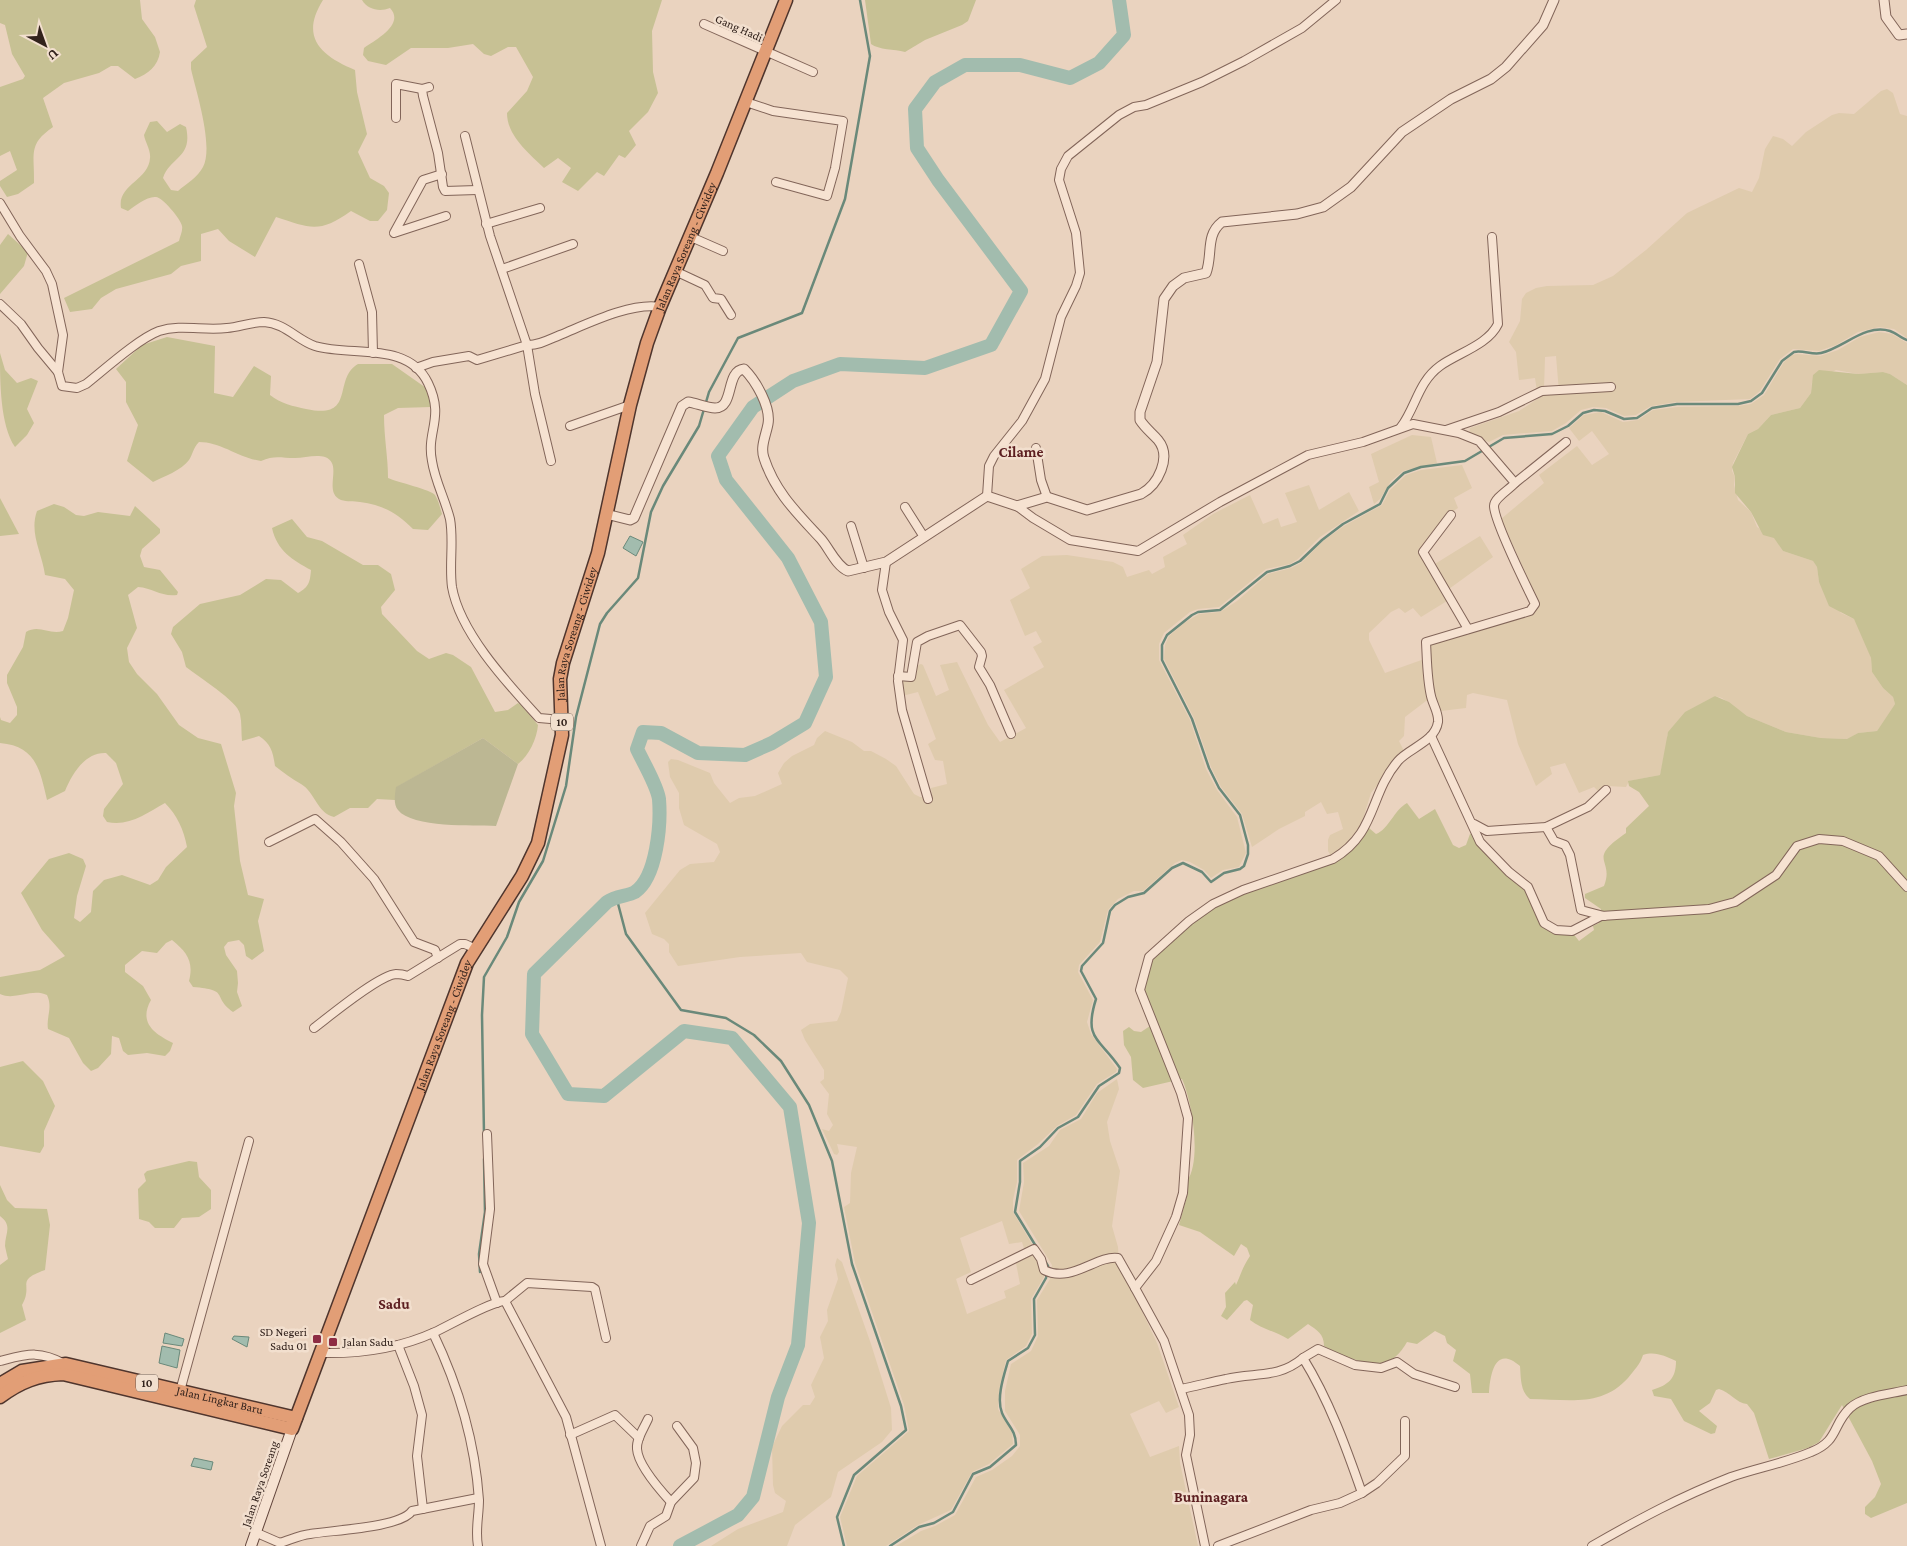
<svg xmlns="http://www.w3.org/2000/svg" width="1907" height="1546" font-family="'Crimson Pro',serif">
<rect width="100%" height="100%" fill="#ead3bf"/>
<g fill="#dfcbad" fill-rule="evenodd">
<polygon points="1887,89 1893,93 1900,114 1907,116 1907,338 1894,329 1879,327 1858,332 1836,345 1819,351 1793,349 1780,359 1760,391 1750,399 1676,402 1651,406 1636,415 1624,416 1606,408 1593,407 1581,410 1566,423 1552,431 1503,435 1489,442 1469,435 1470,428 1519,411 1545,394 1559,392 1556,356 1545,357 1544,389 1537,391 1535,378 1519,380 1516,352 1509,342 1520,321 1522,299 1526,293 1536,288 1547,286 1593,285 1613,276 1646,250 1687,213 1739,188 1752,192 1759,178 1765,149 1773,136 1783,139 1792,146 1806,132 1832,115 1839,113 1854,114 1881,91"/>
<polygon points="1879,332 1892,334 1907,343 1907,385 1890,374 1883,372 1858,374 1836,370 1812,382 1811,393 1800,408 1771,415 1758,429 1748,434 1733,463 1732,471 1735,477 1734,485 1738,500 1751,512 1757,527 1774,537 1783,551 1813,561 1817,567 1819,582 1841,613 1854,619 1861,630 1871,658 1872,672 1883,688 1893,697 1895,704 1877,731 1858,733 1848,739 1821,738 1786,732 1747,716 1722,698 1715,696 1667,735 1667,743 1660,775 1629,781 1626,787 1608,786 1598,791 1594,787 1579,793 1565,763 1550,767 1552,774 1536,786 1518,744 1507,700 1473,693 1467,695 1466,708 1441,711 1435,701 1426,701 1405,717 1404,736 1399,741 1404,751 1371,793 1362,822 1369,828 1353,848 1334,861 1328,851 1328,840 1330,835 1343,829 1338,812 1327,814 1321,802 1305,812 1305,816 1279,829 1252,847 1242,814 1221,787 1211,767 1194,718 1164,659 1165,645 1169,636 1184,623 1199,614 1220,612 1237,601 1268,574 1291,568 1301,563 1323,541 1344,526 1382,505 1390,490 1406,475 1421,470 1462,465 1472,488 1454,498 1458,508 1452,512 1420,549 1430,567 1480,536 1493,557 1442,594 1447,601 1421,617 1413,608 1405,613 1399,608 1391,612 1369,633 1369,640 1385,673 1430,657 1430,644 1530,615 1538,608 1535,594 1501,519 1544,483 1539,475 1577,446 1592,465 1609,454 1592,431 1579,441 1569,428 1584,415 1601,412 1623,422 1638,420 1653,410 1677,407 1738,406 1751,404 1764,395 1784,362 1792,355 1797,354 1820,356 1838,350 1860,337"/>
<polygon points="1412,435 1431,437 1437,463 1403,471 1391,481 1380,499 1374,504 1369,487 1379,482 1371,454"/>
<path d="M1309 485 1319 510 1349 492 1359 511 1320 537 1298 559 1290 564 1266 569 1219 607 1198 609 1190 612 1164 633 1159 644V660L1190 720 1206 769 1217 790 1237 817 1246 853 1239 867 1223 870 1211 878 1204 870 1190 862 1182 860 1175 863 1143 891H1134L1118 899 1108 910 1100 942 1079 965 1078 972 1093 1000 1087 1022 1091 1034 1117 1069 1116 1072 1097 1084 1076 1115 1057 1126 1038 1144 1017 1160V1182L1013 1200V1212L1045 1266 1044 1277 1031 1299 1032 1334 1026 1346 1006 1360 999 1390 998 1409 1012 1433 1013 1444 989 1464 972 1472 951 1510 918 1525 886 1546H847L840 1517 857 1476 909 1431 904 1405 855 1263 844 1207 850 1203 851 1173 857 1147 837 1144 839 1152 837 1155 834 1154 822 1129 829 1131 833 1125 827 1114 829 1094 820 1082 824 1079V1070L805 1040 801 1030 810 1024 837 1021 841 1012 848 978 840 970 807 962 801 953 740 957 678 966 669 952V944L664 939 652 934 645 913 680 870 690 864 714 862 720 852 717 844 684 825 679 808V793L670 777 668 762 671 759 678 760 710 773 714 783 730 803 739 798 755 796 782 784 778 773 784 763 792 756 814 745 817 738 825 731 852 742 864 751H871L886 759 896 766 914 794 920 797H932L931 788 947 784 943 761 935 760 928 744 936 739 918 692 902 696 899 679 909 674 911 668 921 664 923 665 936 696 949 690 940 665 957 662 988 725 1000 742 1026 728 1004 690 1044 667 1033 647 1042 642 1036 631 1025 636 1010 600 1030 588 1021 569 1042 556 1067 555 1113 562 1123 567 1127 577 1149 570 1152 574 1165 567 1163 557 1187 544 1183 535 1213 514 1250 495 1263 524 1278 518 1281 527 1297 522 1285 493ZM1002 1221 1009 1244 1022 1242 1027 1258 1016 1263 1020 1284 1004 1291 1006 1298 967 1314 956 1279 971 1272 960 1238Z"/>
<polygon points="1117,1079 1119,1089 1107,1122 1110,1141 1120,1171 1112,1226 1118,1247 1119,1262 1157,1343 1179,1407 1166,1413 1159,1401 1130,1414 1150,1457 1179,1446 1180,1463 1198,1546 896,1546 921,1531 935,1526 955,1515 976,1477 992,1470 1012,1456 1020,1446 1020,1435 1005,1411 1005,1391 1011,1364 1031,1351 1038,1336 1037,1300 1050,1279 1052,1265 1019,1211 1024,1182 1023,1163 1049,1146 1060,1130 1081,1119 1097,1093"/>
<polygon points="837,1258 842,1262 871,1344 891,1408 892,1430 882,1442 838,1472 831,1497 795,1525 787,1546 711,1546 738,1529 783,1512 786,1501 775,1493 773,1485 772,1447 782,1426 803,1405 810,1405 815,1397 811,1385 824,1358 820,1337 828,1321 827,1310 838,1279 835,1265"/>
</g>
<g fill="#c7c194">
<path d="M0 0H140L142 19 155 37 160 52C158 66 148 74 135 79L118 66H111L99 73 64 83 43 98 53 127C27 145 35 154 34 183L18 194 7 197 0 186V181L17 170 10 151 0 156V87L23 79 25 76 12 54 5 25 0 23Z"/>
<path d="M196 0H323C299 38 322 56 355 70L357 92 367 134 358 152 370 178 384 186 389 193 387 210 378 221H370L351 211C319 234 310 228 276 217L255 257 229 241 218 229 201 234V261L181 266 171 274 116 289 101 298 92 309 70 312 64 298 179 241C180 236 183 231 182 226 181 219 162 197 156 197 147 196 135 206 128 211L121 208C117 185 149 180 150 158 151 150 145 142 144 135L150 122 157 121 167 132 180 124 186 127C193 158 171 156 163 178L171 190 178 191C186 184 198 177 203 167 214 146 196 91 191 69V62L207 47 194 6Z"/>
<path d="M362 0H662L652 31 653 72 658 93 648 112 629 131 636 145 625 158 619 155 604 176 597 172 578 191 562 182 571 168 558 158 544 168C529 153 507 136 507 113L527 91 533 77 516 47H508L491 56 484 54 473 44 448 48H411L386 65 368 61 363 55 364 48C377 39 405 24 390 8 380 12 368 10 362 0Z"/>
<path d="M865 0H976L968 21 962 25 925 40 905 52C894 49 879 50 871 44Z"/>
<polygon points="8,234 28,252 24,266 0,294 0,245"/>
<path d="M167 337 215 346 214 393 233 397 254 366 271 376 270 395C281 404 293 406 306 409 357 420 332 379 358 364H392L429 390 431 407 398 408 384 415C384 438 388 457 388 478 397 482 432 490 435 495 439 501 440 508 442 514L428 530 413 529C397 513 383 505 360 502 354 501 347 502 341 500 322 492 344 464 325 457 316 454 304 458 295 458 281 458 274 455 261 461 239 458 221 442 199 442 193 448 193 454 189 460 182 470 163 477 153 482L127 461 138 425 126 402V382L116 369 142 345Z"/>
<path d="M0 353 5 370 17 383 31 378 38 381 27 409 34 423 27 435 15 447C0 425 0 381 0 353Z"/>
<path d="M1819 370 1858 374 1883 372 1890 374 1907 385V1503L1871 1518 1865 1514V1507L1875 1497 1881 1484 1872 1461 1842 1405 1819 1442 1808 1448 1769 1459 1754 1413 1747 1404C1736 1403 1730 1392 1719 1389L1716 1390 1710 1403 1699 1411 1717 1426 1715 1433 1711 1434 1684 1421 1671 1399 1654 1396 1652 1390C1668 1385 1676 1379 1676 1361 1665 1356 1655 1351 1643 1355 1640 1365 1634 1370 1628 1378 1601 1408 1567 1399 1530 1399 1520 1391 1521 1378 1520 1366 1495 1344 1490 1375 1489 1393H1472L1470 1374 1453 1361 1456 1350 1447 1343 1445 1336 1435 1331 1417 1344 1407 1342C1404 1347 1400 1353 1395 1357 1378 1372 1340 1356 1324 1346 1324 1334 1317 1330 1308 1324L1288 1339C1275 1331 1261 1329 1250 1320L1253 1305 1247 1300 1244 1301 1227 1320 1221 1316 1226 1307 1225 1293 1235 1282 1236 1285C1241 1274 1243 1266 1250 1256L1247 1248 1241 1244 1234 1256 1200 1232 1179 1225 1188 1193 1187 1181C1202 1160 1192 1101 1182 1079L1143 1088 1133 1080 1131 1057 1124 1045 1123 1031 1129 1027 1134 1031 1141 1032 1150 1026 1143 1009 1148 1002 1143 990 1151 958 1190 922 1214 906 1347 853 1369 828 1376 834C1389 829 1394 810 1407 803L1419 819 1435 809 1453 845 1459 848 1466 845 1470 834 1475 833 1523 884 1543 924 1572 932 1579 941 1594 930 1593 926 1599 923 1601 909 1585 898V894L1604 886C1615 858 1585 861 1626 833V828L1649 806 1639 792 1629 786 1628 781 1660 775 1668 732 1685 712 1715 696 1729 702 1747 716 1786 732 1821 738 1847 739 1858 733 1877 731 1895 704 1893 697 1883 688 1872 672 1871 658 1854 619 1829 606 1819 582 1817 567 1813 561 1783 551 1774 538 1763 535 1751 512 1735 493V477L1732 467 1748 434 1758 429 1771 415 1800 408 1811 393 1813 375Z"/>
<polygon points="0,498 19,534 0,536"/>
<path d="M54 504 64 507 76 515 84 516 98 512 130 516 135 506 160 529V533L142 549 140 556 144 567 160 570 178 592 177 595C161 597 153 588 138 587L128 595 137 628 127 648 129 662 137 674 157 694 179 725 198 738 221 744 236 793 234 806 240 861 248 895 264 899 258 921 264 951 252 960 246 956 244 945 239 940 228 942 224 947 226 955 237 971 238 983 237 992 242 1006 233 1012C211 996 231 990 193 987L189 981C194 962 187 952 172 940L166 943 157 953 142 951 125 965V972L143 986 151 1000C138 1023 155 1034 173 1043L170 1051 165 1056 147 1053 128 1055 123 1051 119 1038 112 1036 111 1054 98 1068 91 1071 83 1063 69 1038 48 1029C46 1017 53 1008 47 995 31 988 15 1001 0 994V977L40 970 65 956 42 930 21 893 49 859 69 853 83 859 86 866 77 896 74 918 80 922 91 912 93 891 104 880 122 875 150 885 158 880 166 867 187 847C184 830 177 815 165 803 147 813 129 827 107 822L103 816 104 809 123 784 116 763 106 753C85 752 72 774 65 791L47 800C40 770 36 746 0 743V717L1 720 10 723 17 715V707L7 683V675L23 647 26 632C39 624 49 635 63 631L68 618 74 590 65 579 45 575C42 553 29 533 37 511Z"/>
<path d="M292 519 307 537 322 541 363 565H378L391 574 395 590 381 607 382 614 417 651 429 659 446 653 453 655 471 667 495 712 508 710 518 703 521 705 538 725C537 738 529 756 518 764L483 738 397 787 395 800 377 799 368 808H350L334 817C317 813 315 792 301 784 292 779 283 772 275 766 273 752 271 744 259 736L242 741C241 732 242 723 240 714 238 701 197 676 186 667L182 652 171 634 173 627 200 604 240 595 266 579 281 580 298 593C309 587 310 582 311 570 293 560 277 551 272 528Z"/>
<polygon points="23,1061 43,1081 55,1106 44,1131 44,1146 40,1153 0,1146 0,1067"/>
<polygon points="189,1161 197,1162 199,1177 211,1190 211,1209 199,1217 182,1218 174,1228 155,1228 149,1222 139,1219 138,1189 146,1181 144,1174 147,1171"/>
<path d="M0 1185 7 1200 15 1208 47 1209 50 1225 45 1270C14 1281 34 1284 22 1305L26 1320 0 1333V1265L8 1259C7 1255 6 1251 5 1246 5 1233 13 1226 0 1216Z"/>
</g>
<path fill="#bcb793" d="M483 738 518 764 496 826C474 825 412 828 398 810 393 804 395 794 396 787Z"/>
<g fill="#a2bcae" stroke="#6a897a">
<polygon points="630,536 643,542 636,556 623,548"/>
<polygon points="165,1333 184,1339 182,1346 163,1343"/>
<polygon points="234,1336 249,1337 247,1347 232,1339"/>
<polygon points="162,1346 180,1350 177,1368 159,1363"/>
<polygon points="194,1458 213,1462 211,1470 191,1466"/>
</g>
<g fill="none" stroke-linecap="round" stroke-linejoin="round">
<g stroke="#6a897a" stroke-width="2.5">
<polyline points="616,896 626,934 681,1010 726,1018 754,1035 781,1061 809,1105 832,1161 852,1264 901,1406 906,1430 854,1475 837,1517 844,1546"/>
<polyline points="484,1134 482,1015 484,977 507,937 519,902 543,861 566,786 576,717 600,624 607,613 638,578 651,512 663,486 699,426 709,392 738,338 802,313 845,199 870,56 860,0"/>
<polyline points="480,1272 479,1254 485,1212 484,1159"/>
<path d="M890 1546 919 1527 934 1523 953 1512 973 1474 990 1467 1016 1445C1016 1430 1007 1425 1002 1413 996 1398 1004 1375 1008 1361L1028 1348 1035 1335 1034 1299 1046 1278 1048 1266 1015 1212 1020 1182V1161L1040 1147 1058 1128 1078 1117 1099 1086 1119 1073 1120 1068C1100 1038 1083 1040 1096 999L1081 971 1082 966 1103 943 1110 911 1115 905 1128 897 1144 893 1172 868 1183 863 1202 872 1211 882 1224 873 1240 869 1244 866 1248 854V845L1240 815 1219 788 1209 768 1192 719 1162 660V645L1167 635 1192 615 1198 612 1220 610 1267 572 1290 566 1300 561 1322 540 1343 524 1380 504 1388 488 1404 473 1421 467 1465 461 1504 438 1552 434 1568 426 1583 413 1594 410 1605 411 1624 419 1637 418 1652 408 1677 404H1738L1751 401 1762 393 1782 361 1794 352C1803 350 1812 355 1821 353 1843 348 1866 323 1890 331 1896 333 1901 338 1907 340"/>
</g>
<path stroke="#a2bcae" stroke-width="14" d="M680 1546 738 1515 753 1497 778 1397 798 1345 809 1223 790 1107 732 1038 684 1031 604 1096 568 1094 532 1034 534 974 607 902C616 896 628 896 635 892 657 877 661 824 659 799 657 785 643 762 637 749L643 732 661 733 698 753 745 755 772 743 805 723 826 677 821 622 788 558 726 480 718 456 753 407 793 381 840 364 925 368 991 345 1021 291 938 180 917 148 915 109 935 82 965 65H1020L1070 78 1099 63 1124 35 1119 0"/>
<defs>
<g id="minor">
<polyline points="704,24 813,72"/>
<polyline points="429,87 422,89 423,96 438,153 443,187 445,191 477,190"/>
<polyline points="746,102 773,111 843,121 835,168 827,196 776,182"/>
<polyline points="396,118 396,84 422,89"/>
<path d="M465 136 490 236 527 345C538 346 550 339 560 335 587 324 631 302 660 307"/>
<polyline points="442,174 423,180 394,233 446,216"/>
<path d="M0 203 20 236 46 271 52 284 63 335 58 372 62 386 77 388 86 384C105 369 138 339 159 331 181 324 204 331 227 328 239 327 252 322 264 322 285 323 297 340 315 346 352 357 408 341 428 383 445 418 426 431 432 461 435 481 445 499 450 519 454 541 449 564 452 587 460 633 508 684 539 718L562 720"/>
<polyline points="486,224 540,208"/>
<polyline points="691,237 723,251"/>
<polyline points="359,264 372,312 373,353"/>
<polyline points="502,269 573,244"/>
<polyline points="675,271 705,285 713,298 721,299 731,315"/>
<polyline points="0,304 21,324 38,348 58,372"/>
<polyline points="416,368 433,362 469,356 477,360 527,345 535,394 551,461"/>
<polyline points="570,426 630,405"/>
<path d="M1401 427C1416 407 1418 382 1440 366 1458 353 1488 345 1498 324L1492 237"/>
<polyline points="1446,430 1499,412 1542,391 1611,387"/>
<polyline points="1036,448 1041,480 1047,497"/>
<polyline points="1515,483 1566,442"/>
<polyline points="987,496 989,466 994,456 1022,421 1045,379 1061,317 1076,286 1080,273 1076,233 1059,180 1061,169 1068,156 1119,115 1134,107 1146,105 1202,82 1244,61 1302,28 1336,0"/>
<path d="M1017 506 1033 518 1070 540 1138 551 1220 502 1308 455 1363 442 1413 424 1459 433 1479 441 1515 483C1510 489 1494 498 1494 506 1494 522 1527 587 1535 604L1530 611 1426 642C1427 660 1427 679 1431 696 1433 705 1439 713 1438 722 1435 742 1409 748 1398 761 1369 795 1377 833 1333 859L1243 890 1213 904 1189 921 1149 957 1140 990 1181 1093 1188 1118 1183 1193 1176 1217 1156 1261 1135 1288 1164 1341 1189 1415 1190 1435 1186 1455 1205 1546"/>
<polyline points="905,507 924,537"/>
<polyline points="1451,515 1423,552 1468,629"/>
<polyline points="851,526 864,568"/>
<polyline points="886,562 882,590 889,612 903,640 898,681 902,710 928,799"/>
<polyline points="898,676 911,677 917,642 928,636 960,625 981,652 982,656 979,667 990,685 1011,734"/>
<polyline points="1431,736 1480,842 1509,872 1528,887 1544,923 1556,930 1572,931 1601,916 1709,909 1735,902 1776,875 1797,846 1819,839 1843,841 1879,856 1907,887"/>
<polyline points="1474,824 1487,831 1546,827 1588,807 1606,790"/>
<polyline points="1546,827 1554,841 1565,845 1570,855 1581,910 1604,916"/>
<polyline points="269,842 315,819 341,842 374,879 414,942 435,950 438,958"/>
<path d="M314 1028C330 1016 379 975 396 974 400 974 405 975 408 976L460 944H465L476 949"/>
<polyline points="487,1134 490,1209 483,1264 497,1303"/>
<path d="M971 1280 1034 1249 1041 1259 1044 1270C1071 1284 1096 1255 1118 1258L1135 1288"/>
<polyline points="505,1301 527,1283 592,1287 595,1289 606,1338"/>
<path d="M433 1333C458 1385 475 1442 479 1500 479 1516 475 1530 478 1546"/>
<polyline points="398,1345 414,1386 422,1415 417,1456 423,1509"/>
<path d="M320 1353C360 1354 398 1349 435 1332 450 1325 492 1301 505 1301L566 1417 601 1546"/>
<polyline points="1303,1358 1318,1349 1355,1365 1381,1368 1397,1362 1414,1374 1455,1387"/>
<path d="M0 1361C28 1354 39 1350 65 1364"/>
<path d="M1181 1389C1196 1386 1211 1382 1226 1379 1255 1372 1278 1379 1303 1358 1329 1400 1346 1447 1362 1493L1340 1503 1311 1510 1218 1546"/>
<polyline points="180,1391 249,1141"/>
<path d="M648 1419C644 1428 636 1439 637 1449 638 1465 660 1490 671 1502"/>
<polyline points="570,1435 615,1415 639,1438"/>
<polyline points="1362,1493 1377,1483 1405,1456 1405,1421"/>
<path d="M257 1533 280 1543C290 1540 300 1535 310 1534 332 1530 400 1528 412 1511L478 1498"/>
<polyline points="641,1546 650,1526 666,1516 671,1502 694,1478 696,1463 693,1448 677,1426"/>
<path d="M1592 1546C1639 1519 1680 1497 1731 1477 1757 1468 1785 1463 1811 1452 1839 1441 1832 1425 1850 1408 1863 1396 1890 1394 1907 1390"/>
</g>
<g id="tertiary">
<polyline points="1884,0 1886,17 1899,35 1907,34"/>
<path d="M606 514 630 520 634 518 682 406 688 402C696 403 707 408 715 408 735 408 725 371 744 369 756 381 771 407 768 424 766 435 760 447 764 458 775 492 797 513 821 539 829 548 836 566 848 571L886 562 987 496 1017 506 1047 497 1087 510 1141 494C1158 485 1172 457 1158 440 1152 433 1145 428 1140 420V412L1157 362 1164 299 1173 286 1184 278 1206 273C1213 255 1205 235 1222 222L1297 214 1323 207 1351 187 1402 132 1451 99 1491 79 1506 67 1543 25 1554 0"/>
</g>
<polyline id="secondary" points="251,1546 292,1429"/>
<g id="trunk">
<path id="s1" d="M0 1384 22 1371 66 1364 296 1418"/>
<path id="s2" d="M0 1397C20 1382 38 1375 63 1374L292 1429 467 963 522 876 538 843 562 735 560 679 563 663 598 553 630 405 647 343 660 307 717 173 786 0"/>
</g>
</defs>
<use href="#minor" stroke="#826559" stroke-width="10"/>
<use href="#tertiary" stroke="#826559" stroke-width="11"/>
<use href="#secondary" stroke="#63463c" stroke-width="12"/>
<use href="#trunk" stroke="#4f352d" stroke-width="15"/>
<use href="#minor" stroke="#f6e2d1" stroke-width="8"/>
<use href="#tertiary" stroke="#f6e2d1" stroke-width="9"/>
<use href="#secondary" stroke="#f6e2d1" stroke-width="10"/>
<use href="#trunk" stroke="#e29e76" stroke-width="12"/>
</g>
<g fill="#8d2c44" stroke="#f2dfce" stroke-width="2">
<rect x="312" y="1334" width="10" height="10" rx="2.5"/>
<rect x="328" y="1337" width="10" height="10" rx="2.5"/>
</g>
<g text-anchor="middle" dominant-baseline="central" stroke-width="5" stroke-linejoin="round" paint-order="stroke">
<g fill="#f2dfce" stroke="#6c5b51" stroke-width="1">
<rect x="551" y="713.5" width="22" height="17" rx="4"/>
<rect x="136" y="1374.5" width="22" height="17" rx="4"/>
</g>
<g font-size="11" font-weight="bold" fill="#32221c">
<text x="562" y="722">10</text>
<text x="147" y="1383">10</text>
</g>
<g font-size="12" fill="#32221c" stroke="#f2dfce">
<text transform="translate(739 28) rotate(24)">Gang Hadi</text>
<text stroke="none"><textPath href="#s2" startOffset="1559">Jalan Raya Soreang - Ciwidey</textPath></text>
<text stroke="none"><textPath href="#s2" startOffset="1155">Jalan Raya Soreang - Ciwidey</textPath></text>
<text stroke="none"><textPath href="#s2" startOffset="735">Jalan Raya Soreang - Ciwidey</textPath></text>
<text stroke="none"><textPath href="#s1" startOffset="228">Jalan Lingkar Baru</textPath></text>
<text transform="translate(260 1484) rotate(-71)">Jalan Raya Soreang</text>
</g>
<g font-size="12" fill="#32221c" stroke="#f2dfce" text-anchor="end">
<text x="307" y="1332">SD Negeri<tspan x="307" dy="14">Sadu 01</tspan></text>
<text x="343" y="1342" text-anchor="start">Jalan Sadu</text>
</g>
<g font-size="15" font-weight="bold" fill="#5c1e20" stroke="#f2dfce">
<text x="1021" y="452">Cilame</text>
<text x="394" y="1304">Sadu</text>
<text x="1211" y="1497">Buninagara</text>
</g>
</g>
<g transform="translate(45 45) rotate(139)" stroke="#f2dfce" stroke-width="4" paint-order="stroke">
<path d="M0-4L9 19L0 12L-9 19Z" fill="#32221c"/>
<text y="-8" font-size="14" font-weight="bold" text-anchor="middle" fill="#32221c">U</text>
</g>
</svg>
